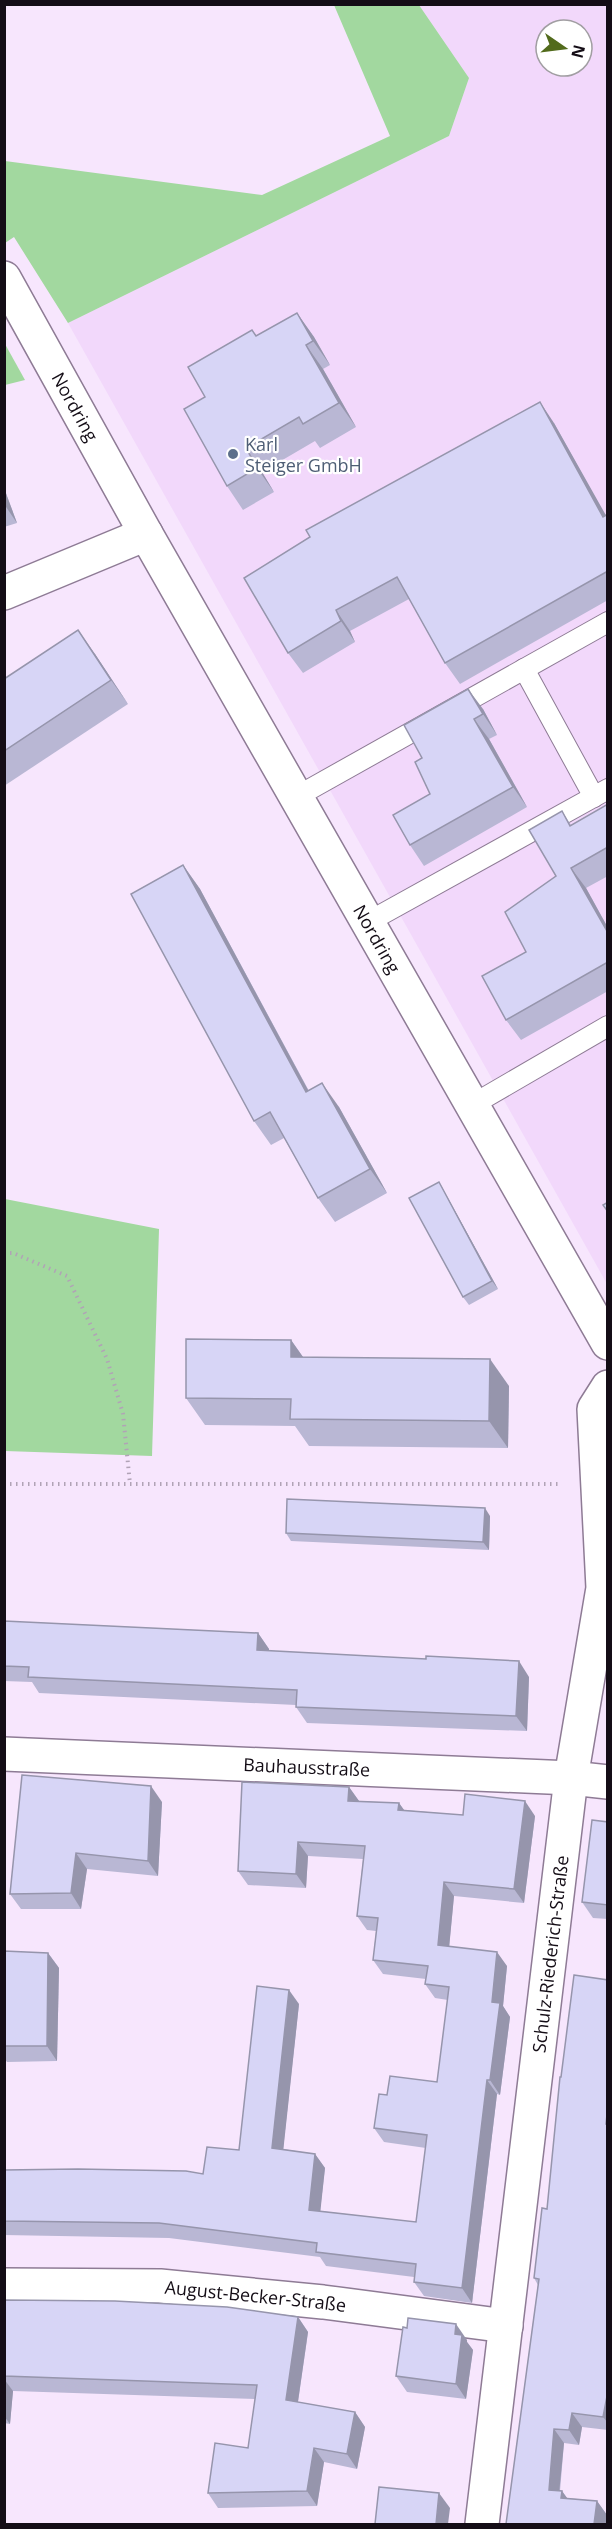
<svg xmlns="http://www.w3.org/2000/svg" width="612" height="2529" font-family="'Open Sans',sans-serif">
<rect width="100%" height="100%" fill="#f7e6fd"/>
<path fill="#f2d8fb" fill-rule="evenodd" d="M419 5H607V1284L68 323 449 136 469 78ZM546 30H582V66H546Z"/>
<g fill="#a2d89f">
<polygon points="334,5 419,5 469,78 449,136 68,323 14,237 5,243 5,161 262,195 390,136"/>
<polygon points="4,344 5,344 25,380 5,385"/>
<polygon points="5,1199 159,1229 152,1456 5,1451"/>
</g>
<g fill="none" stroke-linecap="round" stroke-linejoin="round">
<defs>
<g id="lane">
<polyline points="524,669 594,797"/>
<polyline points="296,797 608,622"/>
<polyline points="368,922 608,789"/>
<polyline points="472,1105 608,1026"/>
</g>
<g id="street">
<path id="s1" d="M4 278 146 534 608 1343"/>
<polyline points="4,593 146,534"/>
<path id="s2" d="M4 1754 571 1778 608 1782"/>
<path id="s3" d="M4 2285 160 2286 323 2302 506 2326"/>
<path id="s4" d="M482 2524 571 1778 603 1588 594 1409 608 1387"/>
</g>
</defs>
<use href="#lane" stroke="#8e7b95" stroke-width="22"/>
<use href="#street" stroke="#8e7b95" stroke-width="36"/>
<g stroke="#b1a3b6" stroke-width="4" stroke-dasharray="1.5 4.5" stroke-linecap="butt">
<polyline points="4,1253 13,1253 67,1276 107,1359 123,1414 130,1484"/>
<polyline points="4,1484 562,1484"/>
</g>
<use href="#lane" stroke="#fff" stroke-width="20"/>
<use href="#street" stroke="#fff" stroke-width="33"/>
</g>
<g fill="#b9b7d4">
<polygon points="297,313 314,337 330,365 323,369 356,427 320,448 315,441 262,472 274,492 243,510 227,486 205,397 252,330 257,336"/>
<polygon points="554,423 605,515 608,514 608,600 460,684 445,663 409,599 350,631 355,642 303,673 288,653 244,578"/>
<polygon points="4,488 17,523 4,527"/>
<polygon points="95,654 128,704 4,786 4,679"/>
<polygon points="483,709 497,735 489,739 527,807 424,866 410,845 430,794 422,758"/>
<polygon points="608,804 608,876 586,888 608,928 608,991 521,1040 506,1020 526,952 556,876 562,811 571,825"/>
<polygon points="183,865 200,889 309,1091 339,1107 387,1193 335,1222 318,1198 284,1138 271,1145 254,1121"/>
<polygon points="439,1182 444,1191 498,1289 469,1305 463,1297"/>
<polygon points="291,1340 303,1357 509,1386 508,1448 309,1446 295,1426 205,1425 186,1398"/>
<polygon points="490,1516 489,1550 291,1541 286,1533"/>
<polygon points="4,1621 258,1633 269,1649 269,1651 529,1677 527,1731 307,1723 296,1707 296,1705 39,1693 32,1682 4,1681"/>
<polygon points="349,1787 359,1801 399,1803 404,1810 463,1815 535,1816 524,1903 454,1896 449,1947 507,1966 503,2006 510,2017 500,2095 497,2094 472,2303 424,2296 414,2282 414,2277 326,2266 320,2257 169,2238 4,2235 4,2170 203,2174 239,2150 299,2004 283,2149 315,2154 325,2168 320,2211 416,2222 426,2148 384,2142 374,2128 387,2095 437,2082 448,2000 435,1998 425,1984 426,1979 383,1974 373,1960 376,1931 367,1930 357,1916 363,1859 308,1856 306,1888 248,1885 238,1871"/>
<polygon points="162,1802 158,1876 87,1869 81,1909 21,1909 10,1894"/>
<polygon points="608,1822 608,1919 593,1918 582,1902"/>
<polygon points="4,1951 48,1953 59,1968 57,2061 7,2062 4,2058"/>
<polygon points="608,1980 608,2430 582,2427 579,2445 564,2443 560,2491 562,2491 567,2498 597,2501 607,2515 606,2524 506,2524 538,2285 534,2278 547,2209 561,2077"/>
<polygon points="4,2300 298,2317 308,2332 298,2402 355,2412 365,2427 357,2469 324,2462 317,2506 218,2508 208,2493 248,2448 255,2399 13,2391 10,2424 4,2423"/>
<polygon points="467,2340 467,2342 473,2350 466,2399 407,2392 396,2376"/>
</g>
<g fill="#9695ac">
<polygon points="297,313 314,337 330,365 313,341"/>
<polygon points="306,345 323,369 356,427 339,403"/>
<polygon points="540,402 554,423 608,519 603,517"/>
<polygon points="246,448 262,472 274,492 257,468"/>
<polygon points="4,488 17,523 4,504"/>
<polygon points="336,610 350,631 355,642 341,621"/>
<polygon points="78,630 95,654 128,704 111,680"/>
<polygon points="468,689 483,709 497,735 483,714"/>
<polygon points="474,719 489,739 527,807 513,787"/>
<polygon points="183,865 200,889 322,1116 306,1092"/>
<polygon points="571,868 586,888 608,928 608,933"/>
<polygon points="322,1083 339,1107 387,1193 370,1169"/>
<polygon points="439,1182 444,1191 498,1289 492,1281"/>
<polygon points="291,1340 310,1367 291,1357"/>
<polygon points="490,1359 509,1386 508,1448 489,1421"/>
<polygon points="485,1508 490,1516 489,1550 483,1542"/>
<polygon points="258,1633 269,1649 268,1666 257,1650"/>
<polygon points="519,1661 529,1677 527,1731 516,1716"/>
<polygon points="151,1786 162,1802 158,1876 148,1861"/>
<polygon points="349,1787 359,1801 348,1801"/>
<polygon points="525,1801 535,1816 524,1903 514,1889"/>
<polygon points="399,1803 409,1817 398,1810"/>
<polygon points="298,1842 308,1856 306,1888 296,1874"/>
<polygon points="76,1853 87,1869 81,1909 71,1893"/>
<polygon points="444,1882 454,1896 448,1959 438,1945"/>
<polygon points="497,1952 507,1966 503,2006 510,2017 500,2095 490,2080 492,2002"/>
<polygon points="48,1953 59,1968 57,2061 47,2046"/>
<polygon points="289,1990 299,2004 282,2162 272,2148"/>
<polygon points="487,2080 497,2094 472,2303 462,2288"/>
<polygon points="315,2154 325,2168 319,2224 309,2210"/>
<polygon points="298,2317 308,2332 296,2415 286,2400"/>
<polygon points="456,2324 467,2340 467,2342 473,2350 466,2399 456,2384 455,2334"/>
<polygon points="4,2379 13,2391 10,2424 4,2416"/>
<polygon points="608,2391 608,2423 603,2417"/>
<polygon points="355,2412 365,2427 357,2469 347,2454"/>
<polygon points="572,2413 582,2427 579,2445 569,2430"/>
<polygon points="554,2429 564,2443 558,2504 549,2490"/>
<polygon points="314,2448 324,2462 317,2506 307,2491"/>
<polygon points="562,2491 572,2505 561,2498"/>
<polygon points="439,2493 450,2508 448,2524 436,2524"/>
<polygon points="597,2501 607,2515 606,2524 594,2524"/>
</g>
<g fill="#d7d5f6" stroke="#9695ac" stroke-width="1.5">
<polygon points="297,313 313,341 306,345 339,403 303,424 299,417 246,448 257,468 227,486 184,409 205,397 188,367 252,330 256,336"/>
<polygon points="540,402 603,517 608,514 608,571 445,663 397,577 336,610 341,621 288,653 244,578 310,537 306,530"/>
<polygon points="78,630 111,680 4,751 4,679"/>
<polygon points="468,689 483,714 474,719 513,787 410,845 393,815 430,794 415,762 422,758 404,725"/>
<polygon points="608,804 608,847 571,868 608,933 608,962 506,1020 482,976 526,952 505,912 556,876 529,830 562,811 570,826"/>
<polygon points="183,865 306,1092 322,1083 370,1169 318,1198 270,1112 254,1121 131,894"/>
<polygon points="439,1182 492,1281 463,1297 409,1198"/>
<polygon points="608,1202 608,1212 603,1205"/>
<polygon points="186,1339 291,1340 291,1357 490,1359 489,1421 290,1419 291,1399 186,1398"/>
<polygon points="287,1499 485,1508 483,1542 286,1533"/>
<polygon points="4,1621 258,1633 257,1650 426,1659 426,1656 519,1661 516,1716 296,1707 297,1690 28,1677 29,1667 4,1666"/>
<polygon points="22,1775 151,1786 148,1861 76,1853 71,1893 10,1894"/>
<polygon points="242,1782 349,1787 348,1801 399,1803 398,1810 463,1815 465,1794 525,1801 514,1889 444,1882 438,1945 497,1952 492,2002 500,2003 490,2080 487,2080 462,2288 414,2282 416,2264 316,2252 317,2243 159,2223 4,2221 4,2170 78,2169 186,2171 203,2174 207,2147 239,2150 257,1986 289,1990 272,2148 315,2154 309,2210 416,2222 427,2135 374,2128 379,2094 387,2095 390,2076 437,2082 449,1987 425,1984 428,1966 373,1960 378,1918 357,1916 365,1846 298,1842 296,1874 238,1871"/>
<polygon points="592,1820 608,1822 608,1905 582,1902"/>
<polygon points="4,1951 48,1953 47,2046 4,2046"/>
<polygon points="574,1975 608,1980 608,2105 606,2124 608,2124 608,2391 603,2417 572,2413 569,2430 554,2429 549,2490 562,2491 561,2498 597,2501 594,2524 506,2524 539,2279 534,2278 542,2208 547,2209 560,2077 561,2077"/>
<polygon points="4,2300 115,2301 227,2307 298,2317 286,2400 355,2412 347,2454 314,2448 307,2491 208,2493 215,2443 248,2448 257,2385 4,2376"/>
<polygon points="408,2318 456,2324 455,2334 462,2335 456,2384 396,2376 403,2327 407,2328"/>
<polygon points="379,2487 439,2493 436,2524 375,2524"/>
</g>
<circle fill="#5c6f8a" stroke="#fff" stroke-width="2" cx="233" cy="454" r="6"/>
<g text-anchor="middle" dominant-baseline="central" stroke-width="4.5" stroke-linejoin="round" paint-order="stroke">
<g font-size="18" fill="#140d16" stroke="#fff">
<text stroke="none"><textPath href="#s1" startOffset="147">Nordring</textPath></text>
<text stroke="none"><textPath href="#s1" startOffset="759">Nordring</textPath></text>
<text stroke="none"><textPath href="#s2" startOffset="303">Bauhausstraße</textPath></text>
<text stroke="none"><textPath href="#s4" startOffset="574">Schulz-Riederich-Straße</textPath></text>
<text stroke="none"><textPath href="#s3" startOffset="252">August-Becker-Straße</textPath></text>
</g>
<g font-size="18" fill="#4e5e75" stroke="#fff" text-anchor="start">
<text x="245" y="444">Karl<tspan x="245" dy="21">Steiger GmbH</tspan></text>
</g>
</g>
<rect width="612" height="2529" fill="none" stroke="#140d16" stroke-width="12"/>
<g transform="translate(564 48) rotate(104)"><circle r="28" fill="#ffffff" stroke="#a19ea2" stroke-width="1.5"/>
<path d="M0-4.5L10 22L0 15L-10 22Z" fill="#526b1c"/>
<text y="-9" font-size="16" font-weight="bold" text-anchor="middle" fill="#140d16">N</text>
</g>
</svg>
